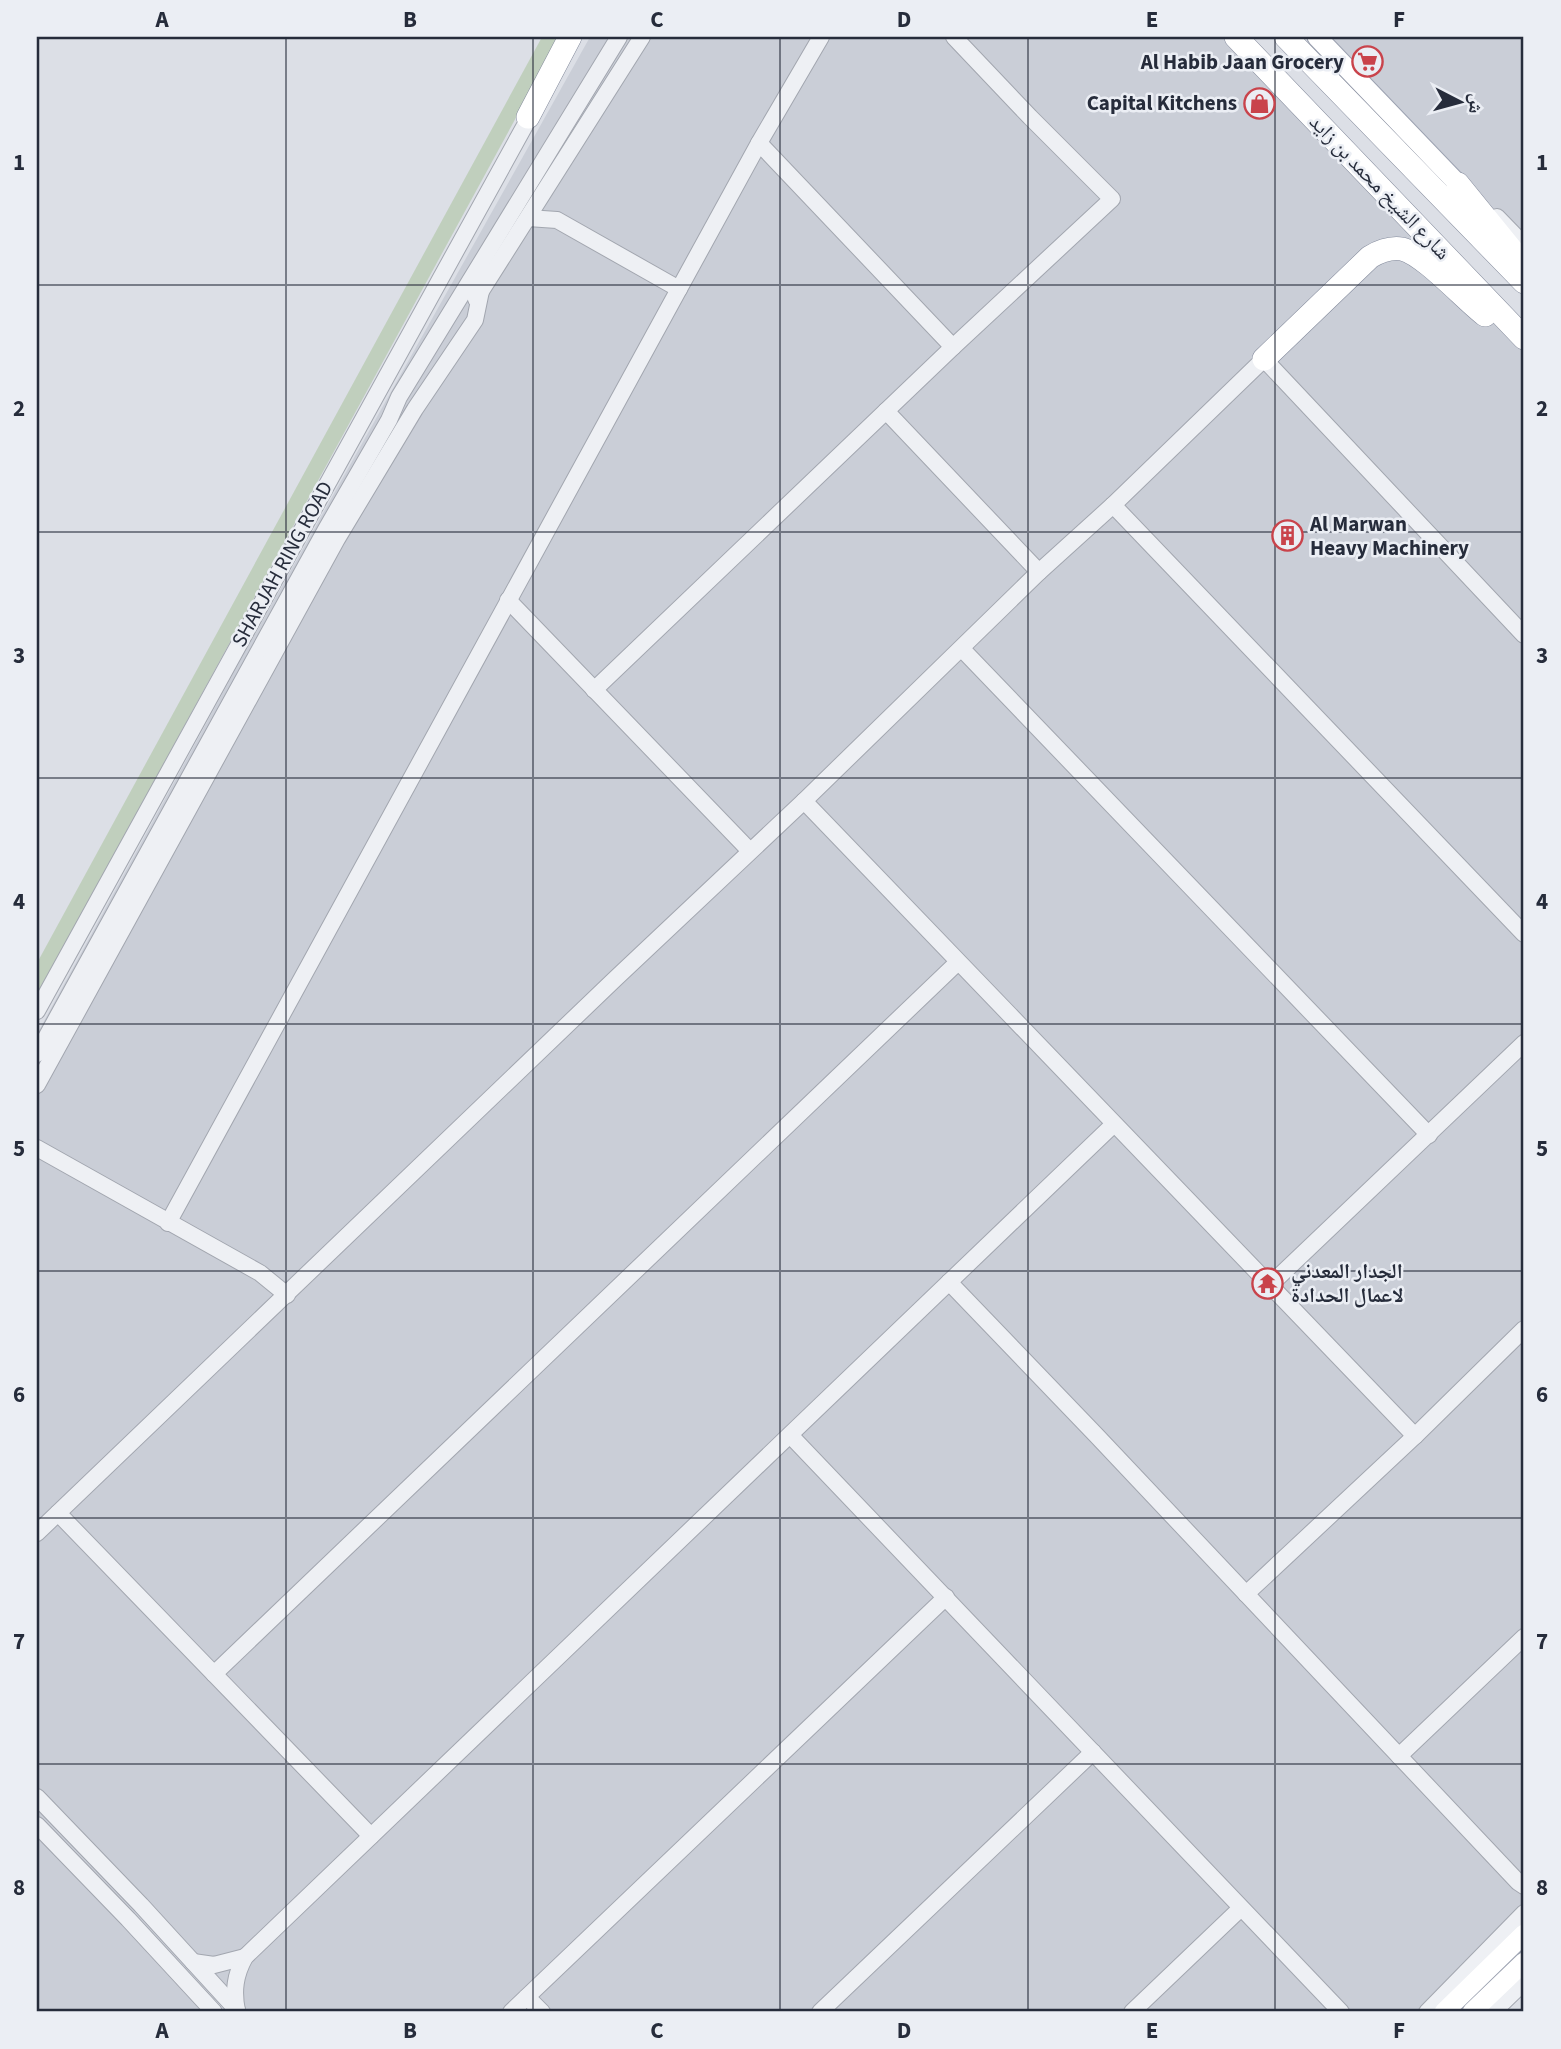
<svg xmlns="http://www.w3.org/2000/svg" width="1561" height="2049" font-family="'Source Sans 3','Noto Naskh Arabic',sans-serif">
<rect width="100%" height="100%" fill="#dcdfe6"/>
<g fill="#caced7">
<polygon points="590,37 1228,37 1524,345 1524,1949 1457,2012 227,2012 37,1814 37,1034 244,654"/>
<polygon points="1324,37 1524,37 1524,250"/>
<polygon points="37,1822 214,2012 37,2012"/>
</g>
<polygon fill="#c0cfbd" points="542,37 560,37 37,996 37,963"/>
<g fill="none" stroke-linecap="round" stroke-linejoin="round">
<defs>
<g id="minor">
<polyline points="759,143 953,347"/>
<polyline points="1497,217 1524,245"/>
<polyline points="528,218 557,220 679,289"/>
<polyline points="476,299 642,37"/>
<polyline points="886,411 1039,572"/>
<polyline points="1113,505 1524,934"/>
<polyline points="508,600 750,851"/>
<polyline points="962,649 1429,1135"/>
<polyline points="594,690 953,347 1112,199 1030,117 954,37"/>
<polyline points="804,801 1415,1436"/>
<polyline points="37,1011 534,109"/>
<polyline points="37,1054 325,531 389,420 399,397 619,37"/>
<polyline points="37,1085 337,539 415,409 475,320 481,291"/>
<polyline points="37,1148 260,1273 287,1295"/>
<polyline points="168,1223 679,289 759,143 821,37"/>
<polyline points="949,1282 1096,1435 1518,1882 1524,1886"/>
<polyline points="1270,1285 1524,1043"/>
<polyline points="790,1435 1341,2012"/>
<polyline points="58,1513 371,1836"/>
<polyline points="37,1533 615,979 804,801 1039,572 1113,505 1264,359 1524,635"/>
<polyline points="1246,1594 1415,1436 1524,1329"/>
<polyline points="214,1674 958,962"/>
<polyline points="1399,1756 1524,1637"/>
<polyline points="37,1797 141,1905 237,2010"/>
<polyline points="37,1825 128,1919 214,2012"/>
<polyline points="193,1962 214,1965 245,1957"/>
<polyline points="527,1997 542,2012"/>
<path d="M237 2011C233 1991 235 1975 245 1957L1114 1124"/>
<polyline points="511,2012 946,1597"/>
<polyline points="820,2012 1093,1752"/>
<polyline points="1132,2012 1241,1908"/>
<polyline points="1427,2012 1524,1913"/>
<polyline points="1493,2012 1524,1982"/>
</g>
<g id="major">
<polyline points="1317,37 1458,184"/>
<polyline points="1444,2012 1524,1934"/>
<polyline points="1472,2012 1524,1962"/>
</g>
<g id="highway">
<polyline points="1236,37 1524,338"/>
<polyline points="1286,37 1524,282"/>
<polyline points="528,117 570,37"/>
<polyline points="1458,184 1523,264"/>
<path d="M1264 359 1370 257C1380 251 1390 247 1402 249 1424 254 1464 299 1485 315"/>
</g>
</defs>
<use href="#minor" stroke="#a2a6af" stroke-width="18"/>
<use href="#major" stroke="#9ca2b1" stroke-width="21"/>
<use href="#highway" stroke="#848b9c" stroke-width="24"/>
<use href="#minor" stroke="#eef0f4" stroke-width="16"/>
<use href="#major" stroke="#fff" stroke-width="19"/>
<use href="#highway" stroke="#fff" stroke-width="23"/>
</g>
<path fill="none" stroke="#262c3b" stroke-width="2" stroke-opacity="0.55" d="M286 37V2012M533 37V2012M780 37V2012M1028 37V2012M1275 37V2012M37 285H1524M37 532H1524M37 778H1524M37 1024H1524M37 1271H1524M37 1518H1524M37 1764H1524"/>
<defs>
<symbol id="supermarket-ring" viewBox="-11 -11 22 22"><circle r="9.5" fill="#ebeef4" stroke="#c9434b" stroke-width="1.5"/><path d="M-6-5.5h2.5l.6 2H6L4.5 2H-2.5L-4.4-4H-6ZM-1.5 3.2a1.3 1.3 0 1 0 .1 0ZM3 3.2a1.3 1.3 0 1 0 .1 0Z" fill="#c9434b"/></symbol>
<symbol id="shop-ring" viewBox="-11 -11 22 22"><circle r="9.5" fill="#ebeef4" stroke="#c9434b" stroke-width="1.5"/><path d="M-5-2.5h2.3a2.7 3.5 0 0 1 5.4 0H5L5.5 6h-11ZM-1.5-2.5h3a1.5 2.3 0 0 0-3 0Z" fill="#c9434b"/></symbol>
<symbol id="building-ring" viewBox="-11 -11 22 22"><circle r="9.5" fill="#ebeef4" stroke="#c9434b" stroke-width="1.5"/><path d="M-4-6H4V6H1V3H-1V6H-4ZM-2.5-4.3h1.7v1.8h-1.7ZM.8-4.3h1.7v1.8H.8ZM-2.5-1h1.7V.8h-1.7ZM.8-1h1.7V.8H.8Z" fill="#c9434b"/></symbol>
<symbol id="temple-ring" viewBox="-11 -11 22 22"><circle r="9.5" fill="#ebeef4" stroke="#c9434b" stroke-width="1.5"/><path d="M0-6L5-2H3V0L6.5 2.5H4V6H1.5V3h-3V6H-4V2.5H-6.5L-3 0V-2H-5Z" fill="#c9434b"/></symbol>
</defs>
<g fill-rule="evenodd">
<use href="#supermarket-ring" x="1350" y="44" width="35" height="35"/>
<use href="#shop-ring" x="1242" y="86" width="35" height="35"/>
<use href="#building-ring" x="1270" y="518" width="35" height="35"/>
<use href="#temple-ring" x="1250" y="1266" width="35" height="35"/>
</g>
<g text-anchor="middle" dominant-baseline="central" stroke-width="5" stroke-linejoin="round" paint-order="stroke">
<g font-size="21" font-weight="bold" fill="#262c3b" stroke="#ebeef4" text-anchor="end">
<text x="1344" y="62">Al Habib Jaan Grocery</text>
<text x="1237" y="103">Capital Kitchens</text>
<text x="1310" y="524" text-anchor="start">Al Marwan<tspan x="1310" dy="24">Heavy Machinery</tspan></text>
<text x="1291" y="1271" text-anchor="start">الجدار المعدني<tspan x="1291" dy="24">لاعمال الحدادة</tspan></text>
</g>
<g font-size="21" fill="#262c3b" stroke="#ebeef4">
<text transform="translate(1380 187) rotate(46)">شارع الشيخ محمد بن زايد</text>
<text transform="translate(282 564) rotate(-61)">SHARJAH RING ROAD</text>
</g>
</g>
<rect width="1561" height="2049" fill="none" stroke="#ebeef4" stroke-width="77"/>
<g transform="translate(1460 102) rotate(96)" stroke="#ebeef4" stroke-width="5" paint-order="stroke">
<path d="M0-5L12 26L0 18L-12 26Z" fill="#262c3b"/>
<text y="-10" font-size="19" font-weight="bold" text-anchor="middle" fill="#262c3b">ش</text>
</g>
<rect x="38" y="38" width="1484" height="1972" fill="none" stroke="#262c3b" stroke-width="2.5"/>
<g font-size="23" text-anchor="middle" font-weight="bold" fill="#262c3b">
<text x="162" y="27">A</text>
<text x="410" y="27">B</text>
<text x="657" y="27">C</text>
<text x="904" y="27">D</text>
<text x="1152" y="27">E</text>
<text x="1399" y="27">F</text>
<text x="19" y="170">1</text>
<text x="1542" y="170">1</text>
<text x="19" y="416">2</text>
<text x="1542" y="416">2</text>
<text x="19" y="663">3</text>
<text x="1542" y="663">3</text>
<text x="19" y="909">4</text>
<text x="1542" y="909">4</text>
<text x="19" y="1156">5</text>
<text x="1542" y="1156">5</text>
<text x="19" y="1402">6</text>
<text x="1542" y="1402">6</text>
<text x="19" y="1649">7</text>
<text x="1542" y="1649">7</text>
<text x="19" y="1895">8</text>
<text x="1542" y="1895">8</text>
<text x="162" y="2038">A</text>
<text x="410" y="2038">B</text>
<text x="657" y="2038">C</text>
<text x="904" y="2038">D</text>
<text x="1152" y="2038">E</text>
<text x="1399" y="2038">F</text>
</g>
</svg>
